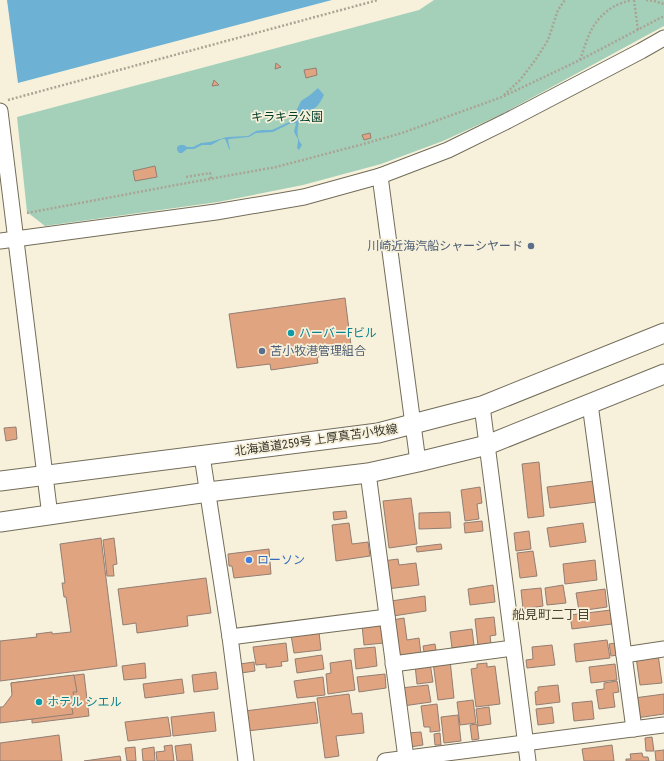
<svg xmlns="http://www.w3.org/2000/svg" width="664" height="761" font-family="'Roboto Condensed','Noto Sans JP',sans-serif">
<rect width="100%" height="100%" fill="#f7f1db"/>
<polygon fill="#a4d0ba" points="434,0 664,0 664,26 502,114 443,141 381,164 303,185 218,202 45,226 27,212 17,117 419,10"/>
<g fill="#6db1d4">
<polygon points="7,0 332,0 18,83"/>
<path d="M318 88 324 95C322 99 319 105 315 108 309 112 305 107 300 114 299 126 294 135 302 145L299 150 297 148 298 142V139L295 134 294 131 296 124 295 123 289 124 273 132 256 133 249 137 229 139 228 140 230 150 229 149 226 141 225 139H222L211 145H202L194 149H187L182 153H179L177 150V147L180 145H184L187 147H193L201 143 210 142 227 137 248 136 256 131 262 130H272L287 123 294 121 296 118 295 113 301 101 310 95Z"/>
</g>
<g fill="#e0a481" stroke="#937e73">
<polygon points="276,63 281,67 275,69"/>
<polygon points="316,68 317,75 306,78 304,70"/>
<polygon points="214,80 219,85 212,86"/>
<polygon points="370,133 371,138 364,140 362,135"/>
<polygon points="155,166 157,177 135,181 133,171"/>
<polygon points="345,298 352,353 317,357 318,363 271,370 270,364 237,368 229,314"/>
<polygon points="16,427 17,439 6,441 4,428"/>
<polygon points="539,462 544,516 528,518 522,464"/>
<polygon points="594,481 597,502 550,508 547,487"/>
<polygon points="480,487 482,503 477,504 479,519 465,521 461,490"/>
<polygon points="411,498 417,544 389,548 383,501"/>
<polygon points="346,511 347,518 334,520 333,512"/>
<polygon points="450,512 451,528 419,529 419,513"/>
<polygon points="482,521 483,531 465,533 464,523"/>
<polygon points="349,523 352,544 368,542 370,556 336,561 332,525"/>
<polygon points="583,523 586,542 550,547 547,528"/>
<polygon points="529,531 531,549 516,551 514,533"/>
<polygon points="101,538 117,666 0,681 0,641 37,637 36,634 52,632 52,634 71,632 66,597 64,597 62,583 65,583 60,544"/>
<polygon points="114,538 117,564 113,565 114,576 107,576 103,540"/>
<polygon points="441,544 442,549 417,552 416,547"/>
<polygon points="269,549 271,574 234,578 232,566 229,566 228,554"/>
<polygon points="533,551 537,576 520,578 517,553"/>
<polygon points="398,559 399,565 416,563 419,585 387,589 383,561"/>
<polygon points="595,560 597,580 565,584 563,564"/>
<polygon points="206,578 211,613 187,616 188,626 137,633 136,623 123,625 118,589"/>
<polygon points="493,585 495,602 470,605 468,589"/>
<polygon points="563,585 566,603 547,605 545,588"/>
<polygon points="541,588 543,606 523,609 521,590"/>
<polygon points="605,589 607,607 579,611 576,593"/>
<polygon points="425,596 426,611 393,616 391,601"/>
<polygon points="611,610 612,624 572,629 570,615"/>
<polygon points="494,617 496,635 490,636 491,644 478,646 475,619"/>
<polygon points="404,618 407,640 419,638 421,654 396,657 392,620"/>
<polygon points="381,623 384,643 364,645 362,625"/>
<polygon points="472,629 474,645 452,648 450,632"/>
<polygon points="319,632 321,650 294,653 291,635"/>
<polygon points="607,640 610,658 576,662 574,644"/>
<polygon points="286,643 288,661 281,662 282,666 266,668 266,664 256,665 253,647"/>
<polygon points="616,643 618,655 611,656 609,644"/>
<polygon points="435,644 436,650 424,652 423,646"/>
<polygon points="552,645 555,665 527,668 526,660 533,659 532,647"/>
<polygon points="375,647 377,666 356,669 354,649"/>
<polygon points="658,654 662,683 640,685 636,657"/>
<polygon points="322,655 324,669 297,673 295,659"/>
<polygon points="351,660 355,690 328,694 326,674 331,673 330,663"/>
<polygon points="450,660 454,698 438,700 433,662"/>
<polygon points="254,662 255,671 241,673 240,664"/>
<polygon points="145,663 146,678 124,680 122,666"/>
<polygon points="430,663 433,682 417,684 415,665"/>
<polygon points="487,663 487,667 495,666 500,704 476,707 471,669 477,668 477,664"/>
<polygon points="615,664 617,680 591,683 589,667"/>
<polygon points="216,672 218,689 194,692 192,675"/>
<polygon points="84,674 89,716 32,723 32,719 16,721 11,683"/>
<polygon points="385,674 386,688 359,692 357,677"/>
<polygon points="74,675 77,692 73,692 74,697 70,697 73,714 0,723 0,707 3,707 12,695 11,683"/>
<polygon points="323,677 325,695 297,698 294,681"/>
<polygon points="182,679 184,693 145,698 143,684"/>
<polygon points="617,681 619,692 613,693 615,707 599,709 596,690 604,689 604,683"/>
<polygon points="428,685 431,702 403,706 401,688"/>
<polygon points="558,685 560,702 536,705 535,692 538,691 538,687"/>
<polygon points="349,694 352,714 362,713 364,733 336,736 339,756 325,758 317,698"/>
<polygon points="664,694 664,714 636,718 634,698"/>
<polygon points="473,700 476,723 460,725 457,702"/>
<polygon points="592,701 594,719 574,721 572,703"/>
<polygon points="315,702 318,723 247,731 245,711"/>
<polygon points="437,704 440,731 430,732 430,727 424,727 421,706"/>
<polygon points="489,707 491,724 478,726 476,709"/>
<polygon points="552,707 554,723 538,725 536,709"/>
<polygon points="214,712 216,731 173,736 171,717"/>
<polygon points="458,715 461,741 444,743 441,717"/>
<polygon points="168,717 171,736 128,741 125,722"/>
<polygon points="477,724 479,739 472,740 470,725"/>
<polygon points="421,732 423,745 410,747 408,733"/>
<polygon points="440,733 441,745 435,745 434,734"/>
<polygon points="59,735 62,761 0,761 0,743"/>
<polygon points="652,737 654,751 646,751 645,738"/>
<polygon points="191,744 193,761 177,761 175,746"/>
<polygon points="172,745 174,761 157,761 156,752 165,751 164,746"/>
<polygon points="612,745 614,761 584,761 582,749"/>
<polygon points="135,747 136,761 127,761 125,748"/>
<polygon points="154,747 155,761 143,761 142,749"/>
<polygon points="664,750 664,761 656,761 655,751"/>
<polygon points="642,753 643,757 648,757 649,761 626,761 626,759 631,759 630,754"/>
<polygon points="120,756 121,761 84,761"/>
</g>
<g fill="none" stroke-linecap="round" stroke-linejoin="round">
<defs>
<g id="minor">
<polyline points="0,111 50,516"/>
<polyline points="380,176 418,462"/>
<polyline points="0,241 216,212 304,197 380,176 448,150 507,121 641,51 664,38"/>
<polyline points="590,404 634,729"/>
<polyline points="482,406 528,761"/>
<polyline points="202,456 230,637 246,761"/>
<polyline points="368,473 406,758"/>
<polyline points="230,637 387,617"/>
<polyline points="624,655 664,649"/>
<polyline points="393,664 513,648"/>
<polyline points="385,761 664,725"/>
</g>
<g id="major">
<polyline points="0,481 378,433 482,406 664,333"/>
<polyline points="0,522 208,492 368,473 418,462 487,445 664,374"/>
</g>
</defs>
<use href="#minor" stroke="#726c59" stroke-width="17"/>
<use href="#major" stroke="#726c59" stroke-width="21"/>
<g stroke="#a9a494" stroke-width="2.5" stroke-dasharray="2 2" stroke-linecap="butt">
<polyline points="634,0 638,30"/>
<polyline points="646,0 654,1 664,4"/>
<path d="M580 60C588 37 591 21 613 7 618 4 625 2 631 0"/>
<polyline points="504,95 520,80 536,59 548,40 558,10 565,0"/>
<polyline points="8,100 378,0"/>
<polyline points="186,177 210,173 211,179"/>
<polyline points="27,213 176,185 276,167 356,146 402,133 502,97 580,60 664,16"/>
</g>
<use href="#minor" stroke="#fff" stroke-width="15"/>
<use href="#major" stroke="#fff" stroke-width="19"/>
</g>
<g fill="#5c6f8a" stroke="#f7f1db" stroke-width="1.5">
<circle cx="531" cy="246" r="4"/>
<circle cx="262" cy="351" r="4"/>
</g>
<g fill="#0f9aa8" stroke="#f7f1db" stroke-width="1.5">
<circle cx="291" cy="333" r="4"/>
<circle cx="39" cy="702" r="4"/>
</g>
<circle fill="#3f7fe0" stroke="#f7f1db" stroke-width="1.5" cx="249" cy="560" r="4"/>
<g text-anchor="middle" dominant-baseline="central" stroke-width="3.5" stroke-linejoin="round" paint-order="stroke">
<g font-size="12" fill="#02402b" stroke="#f7f1db">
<text x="287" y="117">キラキラ公園</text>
</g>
<g font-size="12" fill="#4e5e75" stroke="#f7f1db" text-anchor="end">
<text x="523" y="246">川崎近海汽船シャーシヤード</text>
<text x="270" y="351" text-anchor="start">苫小牧港管理組合</text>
</g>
<g font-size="12" fill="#0d838f" stroke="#f7f1db" text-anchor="start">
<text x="299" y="333">ハーバーFビル</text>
<text x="47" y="702">ホテル シエル</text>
</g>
<g font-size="12" fill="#36342b" stroke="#f7f1db">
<text transform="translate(316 440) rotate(-8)">北海道道259号 上厚真苫小牧線</text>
</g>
<g font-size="12" fill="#366cbe" stroke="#f7f1db" text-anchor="start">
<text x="257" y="560">ローソン</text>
</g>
<g font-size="13" fill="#4b4634" stroke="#f7f1db">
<text x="551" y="614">船見町二丁目</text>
</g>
</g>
</svg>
